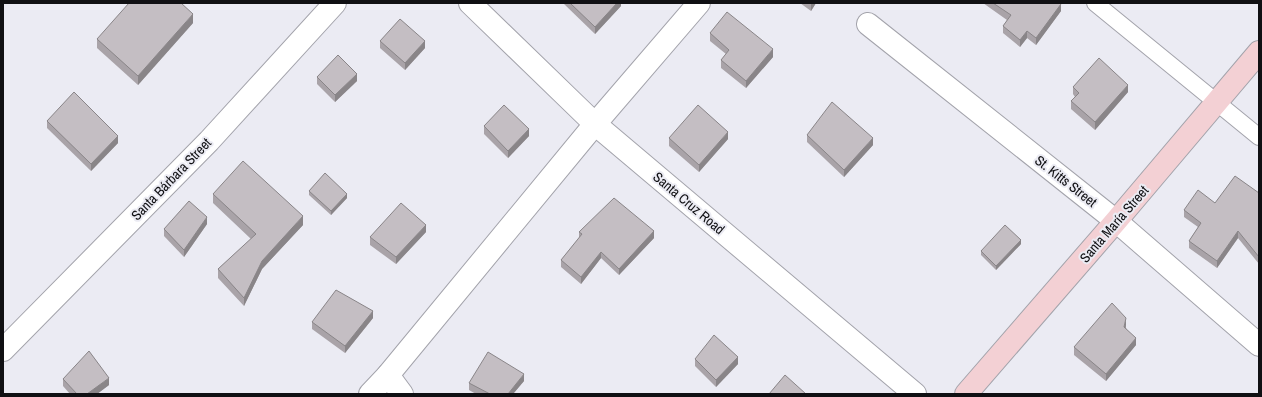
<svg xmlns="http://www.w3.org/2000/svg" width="1262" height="397" font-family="'Archivo Narrow',sans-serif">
<rect width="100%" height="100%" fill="#ebebf3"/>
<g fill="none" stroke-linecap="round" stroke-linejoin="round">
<defs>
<polyline id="lane" points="1095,3 1259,137"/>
<g id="street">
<polyline points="470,3 595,124 915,394"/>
<polyline points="868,24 1116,221 1259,345"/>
<polyline points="3,350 209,141 335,3"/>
<polyline points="388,375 402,394"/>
<polyline points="370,394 388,375 595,124 699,3"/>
</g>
<polyline id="secondary" points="966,394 1116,221 1259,52"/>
</defs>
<use href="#lane" stroke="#a3a3ab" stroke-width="18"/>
<use href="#street" stroke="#a3a3ab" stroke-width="24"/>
<use href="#secondary" stroke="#a3a3ab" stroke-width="24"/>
<use href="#lane" stroke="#fff" stroke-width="16"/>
<use href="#street" stroke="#fff" stroke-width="22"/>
<use href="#secondary" stroke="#f3d0d4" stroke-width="22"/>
</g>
<g fill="#a9a3a8">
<polygon points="564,3 621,3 621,6 595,34 564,4"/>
<polygon points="800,3 816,3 811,11"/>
<polygon points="983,3 1060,3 1061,11 1036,45 1027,38 1020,47 1003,33 1003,26 1007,20"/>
<polygon points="193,23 138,85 97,48 97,39"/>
<polygon points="710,33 773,57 746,88 721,68 721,60 726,54 710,41"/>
<polygon points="380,41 425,48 405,70 380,48"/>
<polygon points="317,77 357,81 335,102 317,84"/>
<polygon points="1073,87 1128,92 1095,130 1071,109 1071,101 1075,97 1073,94"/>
<polygon points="47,121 118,143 91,171 47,128"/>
<polygon points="484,126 529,136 508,158 484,134"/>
<polygon points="807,135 873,145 844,177 807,142"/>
<polygon points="669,138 728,139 699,172 669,146"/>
<polygon points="309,191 347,198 331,215 309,195"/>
<polygon points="1259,193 1259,264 1238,238 1217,268 1189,248 1189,241 1198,227 1184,217 1184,210"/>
<polygon points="213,194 303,225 262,269 244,306 218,278 218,269 251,239 213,203"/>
<polygon points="207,224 184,257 164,236 164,229"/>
<polygon points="426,232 396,264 370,245 370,237"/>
<polygon points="579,232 654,238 619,275 601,258 581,284 561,267 561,260 579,238"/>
<polygon points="1021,244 996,270 981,255 981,251"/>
<polygon points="373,318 345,353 312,329 312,322"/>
<polygon points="1126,325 1126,328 1136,345 1106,381 1074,355 1074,347"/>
<polygon points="695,359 738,364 716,387 695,366"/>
<polygon points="63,379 109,385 97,394 70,394 63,386"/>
<polygon points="524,381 513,394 476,394 469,390 469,383"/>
</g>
<g fill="#898588">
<polygon points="617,3 621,3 621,6 595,34 595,27"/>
<polygon points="811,3 816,3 811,11"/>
<polygon points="1061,4 1061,11 1036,45 1036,38"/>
<polygon points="193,14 193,23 138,85 138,76"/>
<polygon points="1027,31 1027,38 1020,47 1020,40"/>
<polygon points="425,41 425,48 405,70 405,63"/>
<polygon points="773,49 773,57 746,88 746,81"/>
<polygon points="357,74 357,81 335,102 335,95"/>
<polygon points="1128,85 1128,92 1095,130 1095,122"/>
<polygon points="529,129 529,136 508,158 508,151"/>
<polygon points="728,132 728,139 699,172 699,165"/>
<polygon points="118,136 118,143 91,171 91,164"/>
<polygon points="873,138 873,145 844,177 844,170"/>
<polygon points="347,194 347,198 331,215 331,211"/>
<polygon points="303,216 303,225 262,269 244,306 244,298 262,261"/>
<polygon points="207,217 207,224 184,257 184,250"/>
<polygon points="426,225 426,232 396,264 396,257"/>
<polygon points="654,231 654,238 619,275 619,269"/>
<polygon points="1238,231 1238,238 1217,268 1217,261"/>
<polygon points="1021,240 1021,244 996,270 996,266"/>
<polygon points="601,252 601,258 581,284 581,277"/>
<polygon points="373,311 373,318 345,353 345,346"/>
<polygon points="1126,318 1126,325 1124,334 1124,327"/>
<polygon points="1136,338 1136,345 1106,381 1106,374"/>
<polygon points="738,357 738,364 716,387 716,380"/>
<polygon points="524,374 524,381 513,394 508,394"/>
<polygon points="109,378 109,385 97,394 87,394"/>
</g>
<g fill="#c4bec3" stroke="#898588">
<polygon points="129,3 181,3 193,14 138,76 97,39"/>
<polygon points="570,3 617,3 595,27"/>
<polygon points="993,3 1060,3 1061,4 1036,38 1027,31 1020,40 1003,26 1011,15"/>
<polygon points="727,12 773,49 746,81 721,60 729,50 710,33"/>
<polygon points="400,19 425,41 405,63 380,41"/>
<polygon points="338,55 357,74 335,95 317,77"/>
<polygon points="1099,58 1128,85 1095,122 1071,101 1079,93 1073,87"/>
<polygon points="74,92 118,136 91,164 47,121"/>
<polygon points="832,102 873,138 844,170 807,135"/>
<polygon points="504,105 529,129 508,151 484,126"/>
<polygon points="698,105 728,132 699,165 669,138"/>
<polygon points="243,161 303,216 262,261 244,298 218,269 256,234 213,194"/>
<polygon points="325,173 347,194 331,211 309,191"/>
<polygon points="1235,176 1259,193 1259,257 1238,231 1217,261 1189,241 1201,223 1184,210 1198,190 1215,203"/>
<polygon points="614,198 654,231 619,269 601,252 581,277 561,260 582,234 579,232"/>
<polygon points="189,201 207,217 184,250 164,229"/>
<polygon points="401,203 426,225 396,257 370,237"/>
<polygon points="1005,225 1021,240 996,266 981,251"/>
<polygon points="336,290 373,311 345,346 312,322"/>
<polygon points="1112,303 1126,318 1124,327 1136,338 1106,374 1074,347"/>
<polygon points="714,335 738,357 716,380 695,359"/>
<polygon points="89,351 109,378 87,394 77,394 63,379"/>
<polygon points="488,352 524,374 508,394 490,394 469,383"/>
<polygon points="785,375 806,394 769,394"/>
</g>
<g text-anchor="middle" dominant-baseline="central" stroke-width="4" stroke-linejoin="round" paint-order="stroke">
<g font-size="14" fill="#101013" stroke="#ebebf3">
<text transform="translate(171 179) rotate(-46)">Santa Bárbara Street</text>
<text transform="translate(1066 181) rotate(38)">St. Kitts Street</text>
<text transform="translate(689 203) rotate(40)">Santa Cruz Road</text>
<text transform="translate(1114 224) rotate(-49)">Santa María Street</text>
</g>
</g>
<rect width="1262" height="397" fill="none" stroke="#101013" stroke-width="8"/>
</svg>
